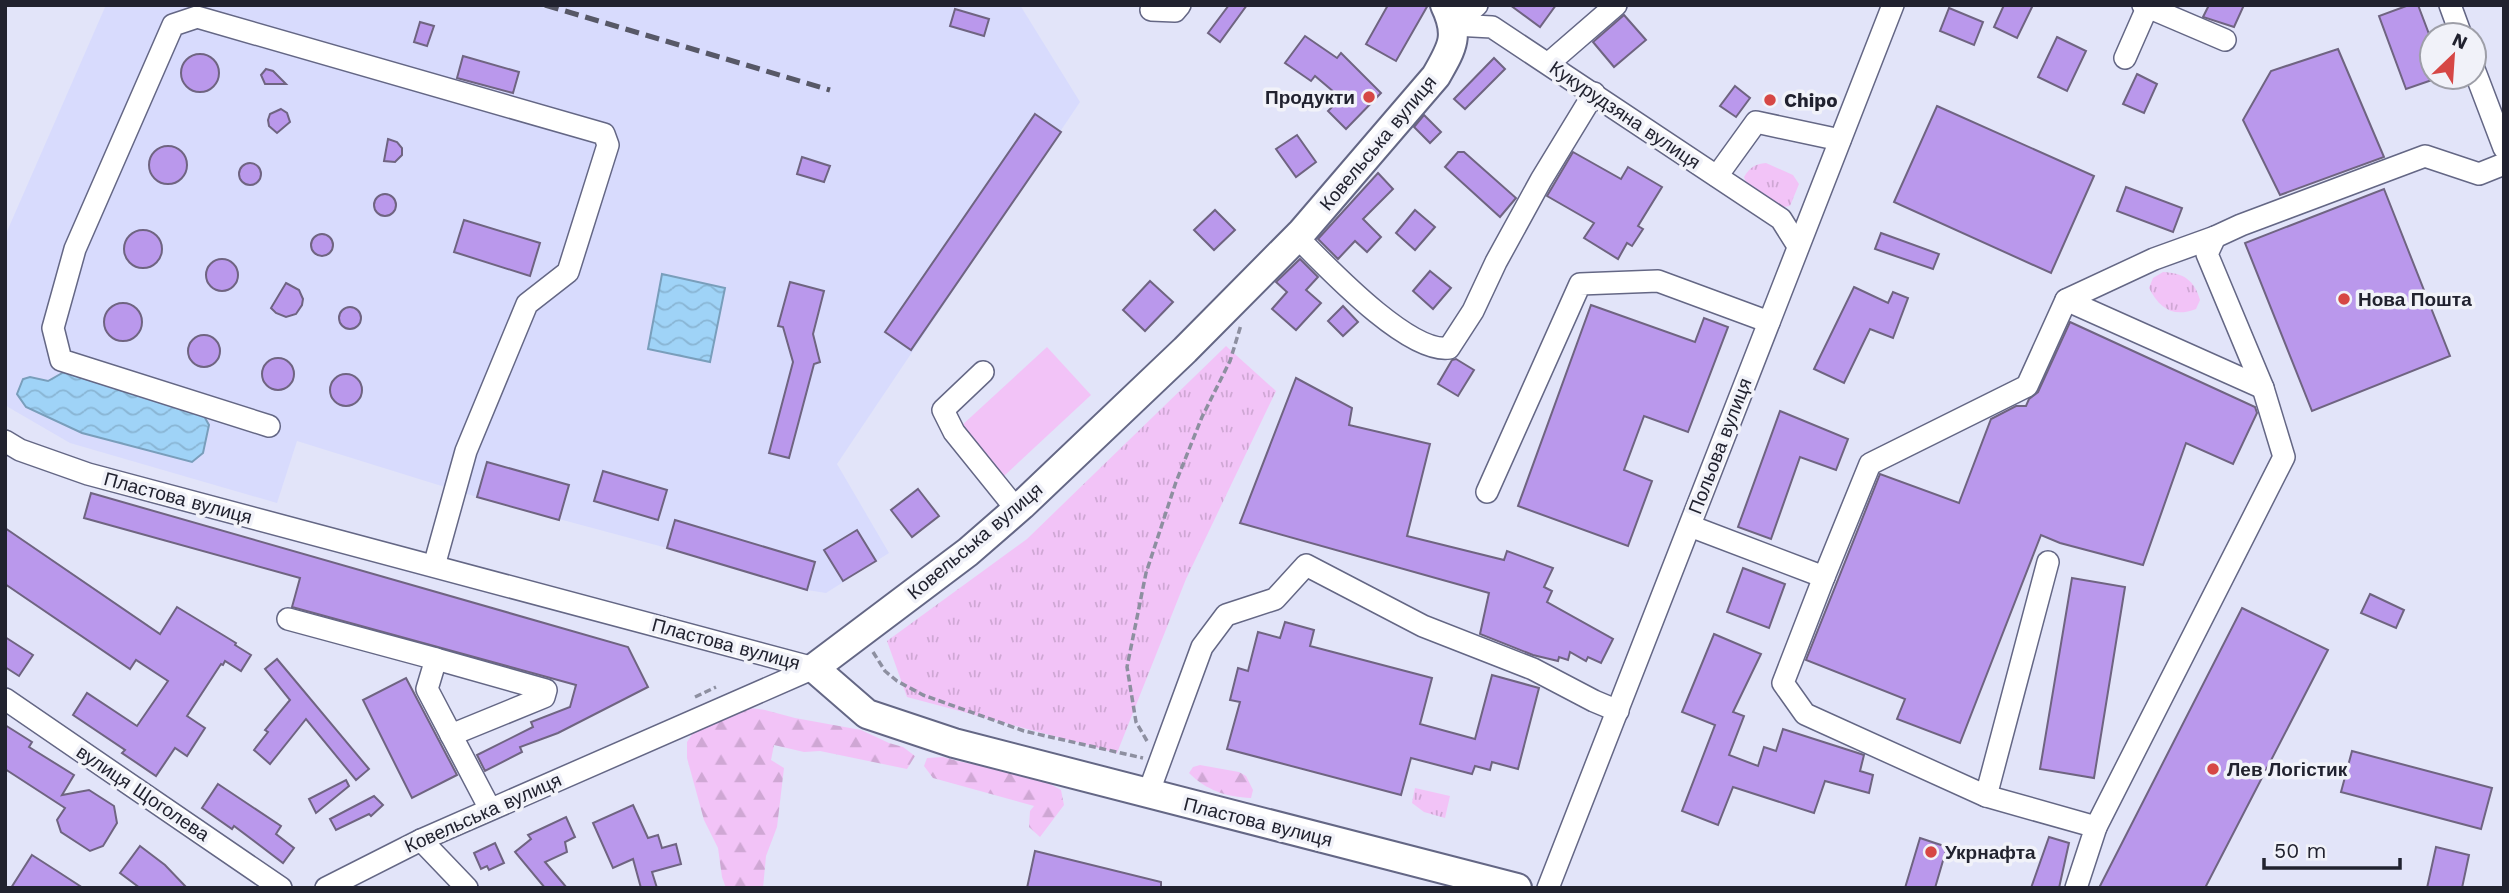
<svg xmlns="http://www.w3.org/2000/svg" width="2509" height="893" font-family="'Work Sans',sans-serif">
<defs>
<pattern id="grass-tufts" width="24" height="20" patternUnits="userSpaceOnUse" patternTransform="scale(1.75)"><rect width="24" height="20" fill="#f2c3f7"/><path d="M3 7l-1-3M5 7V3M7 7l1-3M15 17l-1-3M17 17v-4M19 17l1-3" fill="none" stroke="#cfa7d4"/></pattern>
<pattern id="forest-firs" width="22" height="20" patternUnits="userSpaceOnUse" patternTransform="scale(1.75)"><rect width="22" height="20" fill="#f2c3f7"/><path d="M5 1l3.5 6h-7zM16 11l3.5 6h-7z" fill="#cfa7d4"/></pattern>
<pattern id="water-waves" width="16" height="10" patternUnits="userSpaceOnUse" patternTransform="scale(1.75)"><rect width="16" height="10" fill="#9fd3f7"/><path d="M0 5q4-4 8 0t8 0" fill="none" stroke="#89b5d4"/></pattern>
</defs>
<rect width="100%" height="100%" fill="#e2e4f9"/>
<polygon fill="#d8dbfd" points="106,5 1020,5 1080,102 837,464 889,553 826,593 807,590 667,548 477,497 297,441 277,503 70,443 8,407 5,403 5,236"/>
<g fill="url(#grass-tufts)">
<path d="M1766 163 1793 175 1799 184 1790 206 1783 207 1746 182 1744 177C1750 167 1755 164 1766 163Z"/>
<path d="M2163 272C2184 273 2194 280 2200 300L2196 309C2173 318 2159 308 2149 288L2153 278Z"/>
<polygon points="1226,346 1276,391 1186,579 1117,753 907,697 887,641 1027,539"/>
<polygon points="1415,788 1450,796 1445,818 1424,812 1412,803"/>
</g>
<g fill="url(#forest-firs)">
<polygon points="735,706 765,710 795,718 861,730 889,743 903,747 915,756 907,769 820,751 804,752 774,745 771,760 784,768 777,827 766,856 763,888 726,888 722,877 718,848 704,820 687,758 687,742 695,730"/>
<path d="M943 757C982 769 1025 768 1061 790L1064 805 1040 837 1029 827 1030 811 1034 806 933 778 924 766 927 758Z"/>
<path d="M1200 765 1239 772 1246 776 1253 790 1251 798C1226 797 1206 790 1189 773L1193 767Z"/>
</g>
<polygon fill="#f2c3f7" points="1047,347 1091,395 1004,476 960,427"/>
<g fill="url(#water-waves)" stroke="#799ebb" stroke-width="2">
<polygon points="662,274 725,288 710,362 648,349"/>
<polygon points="64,372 204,416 209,425 203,453 192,462 82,433 26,407 17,394 23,379 30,377 48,381"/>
</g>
<g fill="#ba98ec" stroke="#6f6481" stroke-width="2">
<polygon points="1229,5 1247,5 1220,42 1208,33"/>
<polygon points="1388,5 1428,5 1396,61 1366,44"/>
<polygon points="1510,5 1556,5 1540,27"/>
<polygon points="2004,5 2033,5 2017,38 1994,27"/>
<polygon points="2209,5 2244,5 2234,27 2203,17"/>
<polygon points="2409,5 2418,5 2432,42 2432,80 2406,89 2379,16"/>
<polygon points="1949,8 1983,22 1974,45 1940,31"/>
<polygon points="955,9 989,19 984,36 950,26"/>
<polygon points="1624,15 1646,40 1614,67 1593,42"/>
<polygon points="420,22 434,26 427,46 414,42"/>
<polygon points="1305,36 1337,58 1341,53 1381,93 1346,129 1328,111 1341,98 1315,76 1311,81 1285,63"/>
<polygon points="2057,37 2086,51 2067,91 2038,77"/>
<polygon points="2338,49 2384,157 2280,195 2243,120 2271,71"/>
<circle cx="200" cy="73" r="19"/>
<polygon points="463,56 519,72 513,93 457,78"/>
<polygon points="1494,58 1505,69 1465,109 1454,99"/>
<polygon points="266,69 273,71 286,84 265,84 261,75"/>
<polygon points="2137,74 2157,84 2144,113 2123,104"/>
<polygon points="1735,86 1750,98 1736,117 1720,106"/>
<polygon points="1937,106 2094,176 2051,273 1894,202"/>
<polygon points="281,109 287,113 290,122 277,133 269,126 268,120 270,114"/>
<polygon points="1035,114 1061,132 911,350 885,332"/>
<polygon points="1424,115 1441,132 1430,143 1414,127"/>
<polygon points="1297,135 1316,162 1296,177 1276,149"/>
<polygon points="388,139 397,142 402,148 402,155 395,162 384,161"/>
<circle cx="168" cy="165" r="19"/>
<polygon points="1458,152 1464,152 1516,198 1500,217 1445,167"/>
<polygon points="1573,152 1621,179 1628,167 1662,187 1638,226 1643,229 1632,246 1627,243 1618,259 1584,238 1594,223 1547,196"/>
<polygon points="802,157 830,166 824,182 797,174"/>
<circle cx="250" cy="174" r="11"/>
<polygon points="1378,173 1393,189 1363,219 1381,237 1367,252 1355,241 1338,259 1318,239"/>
<polygon points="2126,187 2182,208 2173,232 2117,211"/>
<polygon points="2384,189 2450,356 2312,411 2245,243"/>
<circle cx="385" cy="205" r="11"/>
<polygon points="1215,210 1235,230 1214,250 1194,230"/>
<polygon points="1415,210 1435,227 1415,250 1396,233"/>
<polygon points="464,220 540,243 530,276 454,252"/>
<circle cx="143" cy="249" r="19"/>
<polygon points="1881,233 1939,254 1933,269 1875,249"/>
<circle cx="322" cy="245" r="11"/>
<circle cx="222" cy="275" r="16"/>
<polygon points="1300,259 1318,277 1306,290 1321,303 1296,330 1272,309 1287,292 1276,282"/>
<polygon points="1430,271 1451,288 1433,309 1413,291"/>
<polygon points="1150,281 1173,302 1145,331 1123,310"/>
<polygon points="790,282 824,291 813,334 820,362 814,364 789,458 769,453 793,362 783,327 778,326"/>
<polygon points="286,283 299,290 303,299 302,305 296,314 286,317 276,313 271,308"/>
<polygon points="1854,287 1888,303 1893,292 1908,298 1893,338 1870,329 1844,383 1814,369"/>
<circle cx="123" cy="322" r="19"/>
<polygon points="1591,305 1695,342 1704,318 1728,327 1688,432 1644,416 1624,470 1652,481 1628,546 1518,506"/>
<polygon points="1343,306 1358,322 1343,336 1328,321"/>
<circle cx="350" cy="318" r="11"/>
<polygon points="2070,322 2255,407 2257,413 2233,464 2186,443 2143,565 2060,543 2041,535 1960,743 1897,719 1905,699 1806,660 1880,474 1959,503 1991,419 2016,406 2026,406 2029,399 2038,392"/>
<circle cx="204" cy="351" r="16"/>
<circle cx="278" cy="374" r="16"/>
<polygon points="1456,359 1474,370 1458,396 1438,384 1452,360"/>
<circle cx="346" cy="390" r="16"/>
<polygon points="1296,378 1352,408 1349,425 1430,444 1407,536 1504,560 1507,551 1553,568 1544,587 1552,591 1547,602 1613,639 1601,663 1588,657 1586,661 1570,652 1568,660 1559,657 1558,661 1533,655 1480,634 1489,593 1240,523"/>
<polygon points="1780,411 1848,439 1836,470 1800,457 1771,539 1738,527"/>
<polygon points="487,462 569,485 559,520 477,497"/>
<polygon points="603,471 667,490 658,520 594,501"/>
<polygon points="918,489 939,516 912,537 891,510"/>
<polygon points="91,493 628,647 648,687 558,733 520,747 522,752 485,771 477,755 533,727 531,722 570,707 576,685 292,607 300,578 84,518"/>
<polygon points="675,520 815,562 807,590 667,548"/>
<polygon points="5,528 160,634 177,607 236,643 235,645 251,655 241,671 225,661 223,665 221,664 187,716 205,728 187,756 175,748 156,776 122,753 125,750 73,715 87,693 137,726 168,681 136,660 130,669 5,584"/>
<polygon points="857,530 876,561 843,581 824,550"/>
<polygon points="1743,568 1785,584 1769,628 1727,612"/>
<polygon points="2072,578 2125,587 2094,778 2040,769"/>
<polygon points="2370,594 2404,610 2396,628 2361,613"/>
<polygon points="2242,608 2328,650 2205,888 2099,888"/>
<polygon points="1285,622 1314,630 1310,646 1432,678 1420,724 1475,739 1492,675 1539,688 1518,769 1492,762 1490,770 1475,766 1472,774 1411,758 1401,795 1227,749 1240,702 1230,700 1238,668 1248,671 1258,632 1280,638"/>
<polygon points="1714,634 1761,654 1733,712 1744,716 1729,755 1758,766 1764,747 1776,751 1783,729 1864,755 1860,771 1873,775 1869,793 1825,781 1814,813 1733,787 1718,825 1682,811 1715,725 1682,712"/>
<polygon points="5,637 33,655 19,676 5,667"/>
<polygon points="277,659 369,769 356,780 306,719 270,764 254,750 268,732 265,730 290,700 265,669"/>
<polygon points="406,678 457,775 412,798 363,700"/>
<polygon points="5,725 32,742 29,747 74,775 62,795 89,790 114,806 117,823 103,846 90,851 61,832 57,820 65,808 5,769"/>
<polygon points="2352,751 2492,788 2481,829 2341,792"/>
<polygon points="346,780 349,786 316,813 309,799"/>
<polygon points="218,784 281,826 276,834 294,848 283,863 234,826 232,829 202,808"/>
<polygon points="374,796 383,805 371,816 369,814 336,830 330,819"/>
<polygon points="633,805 648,838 658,835 662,848 676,844 681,864 652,872 657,888 641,888 633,859 613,868 593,823"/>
<polygon points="566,817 575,837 565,842 567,852 545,862 567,888 545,888 515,852 531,839 528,835"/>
<polygon points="2049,837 2069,843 2059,888 2031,888"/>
<polygon points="1920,838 1947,847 1935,888 1905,888"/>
<polygon points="495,843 504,863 489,870 487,866 481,869 474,853"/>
<polygon points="140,846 165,865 187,888 140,888 120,873"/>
<polygon points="2436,847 2469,855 2462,888 2427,888"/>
<polygon points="1035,851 1161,882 1161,888 1027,888"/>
<polygon points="32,855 60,873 83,888 11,888"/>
</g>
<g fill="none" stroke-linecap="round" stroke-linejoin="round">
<defs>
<g id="minor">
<polyline points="2143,5 2225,40"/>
<polyline points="2450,5 2461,35"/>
<polyline points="1151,10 1175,11 1180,5"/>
<polyline points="1454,25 1492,27 1781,219 1798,246"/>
<polyline points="1454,25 1477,5"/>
<polyline points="2125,58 2147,8"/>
<polyline points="1549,63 1616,5"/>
<polyline points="2474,69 2504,148"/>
<polyline points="1717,176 1756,122 1840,140"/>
<path d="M1297 237C1326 266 1408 354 1449 348L1473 311 1496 262 1541 180 1594 93"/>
<polyline points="2066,300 2263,388"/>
<polyline points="983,372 943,410 954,432 1017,510"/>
<polyline points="269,426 61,360 53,328 75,249 173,25 197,17 604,134 608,145 568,272 527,304 466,451 434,566"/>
<polyline points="5,441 20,450 88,474 814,668"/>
<polyline points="1487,492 1580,284 1658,281 1769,322"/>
<polyline points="1690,526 1824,577 1870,464 2027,386 2066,300 2154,259 2215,237"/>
<polyline points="1824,577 1783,683 1805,714 1986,796 2096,827 2076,888"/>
<polyline points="288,619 436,659 427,689 490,809"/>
<polyline points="436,659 546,690 544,697 451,735"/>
<polyline points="5,699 281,888"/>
<polyline points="1148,794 1202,647 1226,615 1275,599 1306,565 1423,626 1533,669 1594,701 1618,711"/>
<polyline points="1986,796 2048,562"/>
<polyline points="2096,827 2284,457 2263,388 2207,254 2215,237 2241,225 2425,156 2479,174 2504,164"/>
<polyline points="421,840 467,888"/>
<polyline points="326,888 421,840 814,668"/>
<polyline points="1548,888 1893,5"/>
</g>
<path id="major" d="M1445 5C1460 36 1452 48 1436 76L1302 232 1185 350 1022 505 968 552 814 668 867 714 954 743 1517 888"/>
</defs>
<use href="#minor" stroke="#646785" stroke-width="24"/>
<use href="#major" stroke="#646785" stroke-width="32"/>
<g stroke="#8d8fa0" stroke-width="3.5" stroke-dasharray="7 3.5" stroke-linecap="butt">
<polyline points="873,652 885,671 897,681 923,695 1024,731 1143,758"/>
<polyline points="695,697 716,687"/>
<polyline points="1147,741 1136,722 1127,667 1146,573 1176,482 1202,417 1230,361 1241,325"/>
</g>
<use href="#minor" stroke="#fff" stroke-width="21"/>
<use href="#major" stroke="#fff" stroke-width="28"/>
<polyline stroke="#575867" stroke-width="5" stroke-dasharray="14 7" stroke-linecap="butt" points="545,5 830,90"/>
</g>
<g fill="#d64745" stroke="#f1f2f9" stroke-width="2.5">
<circle cx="1369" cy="97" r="7"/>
<circle cx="1770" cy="100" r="7"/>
<circle cx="2344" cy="299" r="7"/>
<circle cx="2213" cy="769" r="7"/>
<circle cx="1931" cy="852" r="7"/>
</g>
<g text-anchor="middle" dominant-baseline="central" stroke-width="7" stroke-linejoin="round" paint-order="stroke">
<g font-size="19" font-weight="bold" fill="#21222f" stroke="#f1f2f9" text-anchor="start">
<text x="1355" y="97" text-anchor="end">Продукти</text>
<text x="1784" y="100">Chipo</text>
<text x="2358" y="299">Нова Пошта</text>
<text x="2227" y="769">Лев Логістик</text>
<text x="1945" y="852">Укрнафта</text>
</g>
<g font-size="19" fill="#21222f" stroke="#f1f2f9">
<text transform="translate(1625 115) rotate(34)">Кукурудзяна вулиця</text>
<text transform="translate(1378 143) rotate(-50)">Ковельська вулиця</text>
<text transform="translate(1720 446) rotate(-69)">Польова вулиця</text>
<text transform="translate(178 498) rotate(15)">Пластова вулиця</text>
<text transform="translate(975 541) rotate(-40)">Ковельська вулиця</text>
<text transform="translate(726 644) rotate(15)">Пластова вулиця</text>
<text transform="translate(143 793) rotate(34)">вулиця Щоголева</text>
<text transform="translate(483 813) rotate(-24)">Ковельська вулиця</text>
<text transform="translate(1258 822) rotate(14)">Пластова вулиця</text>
</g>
</g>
<rect width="2509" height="893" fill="none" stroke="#21222f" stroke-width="14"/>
<g transform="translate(2453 56) rotate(25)"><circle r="33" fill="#f1f2f9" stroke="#9e9fa8" stroke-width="2"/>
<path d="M0-5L12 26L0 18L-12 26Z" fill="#d64745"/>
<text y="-10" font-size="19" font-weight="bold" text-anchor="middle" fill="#21222f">N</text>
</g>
<path d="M2264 858v10h136v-10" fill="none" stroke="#21222f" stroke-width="3.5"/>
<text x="2274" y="858" font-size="21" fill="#21222f" stroke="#f1f2f9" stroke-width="5" paint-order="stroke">50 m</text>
</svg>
